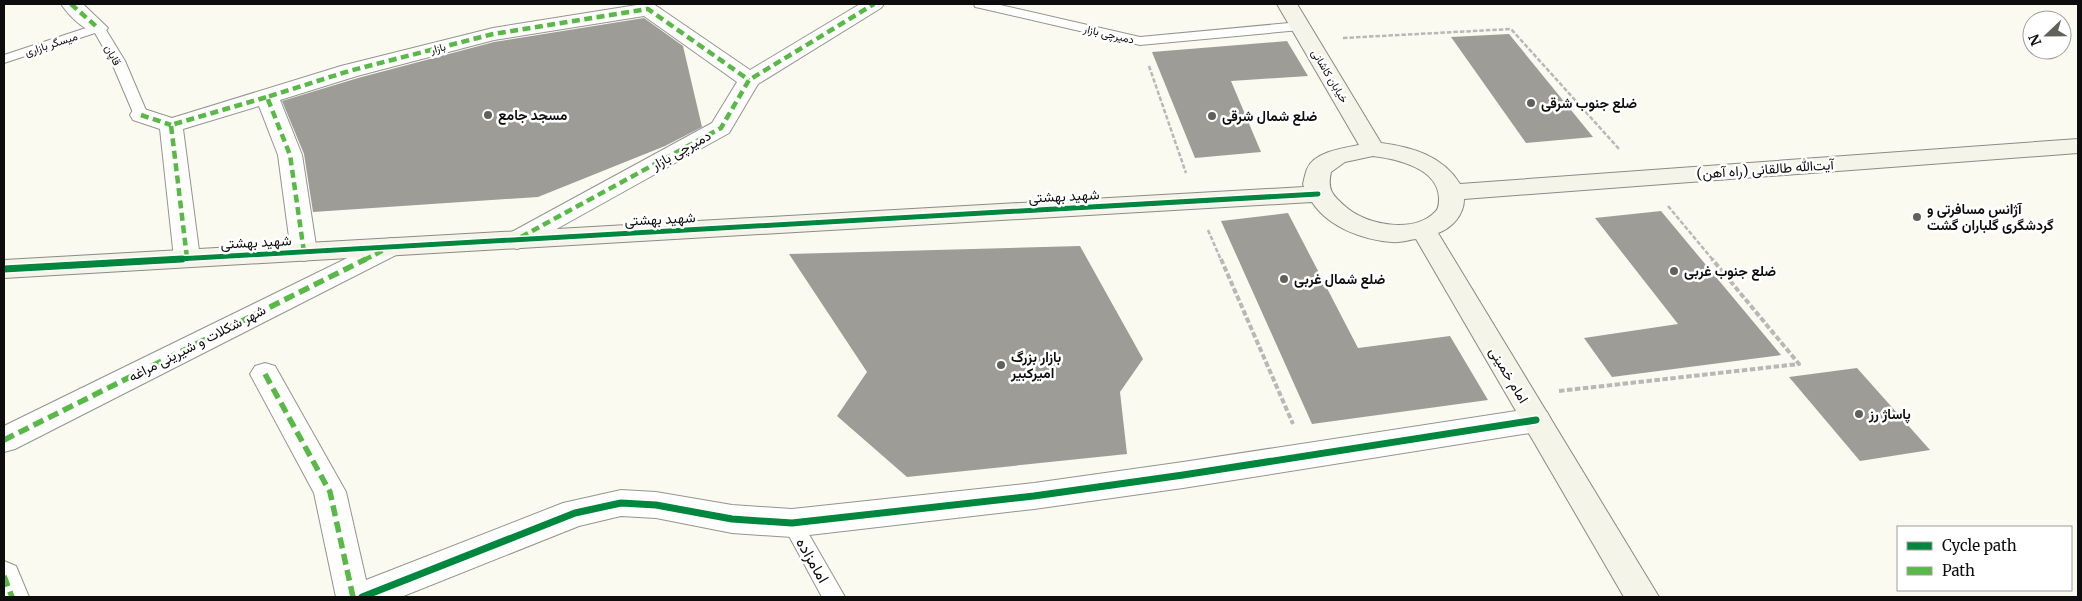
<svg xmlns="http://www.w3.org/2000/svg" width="2082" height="601" font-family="Merriweather,Vazirmatn,serif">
<rect width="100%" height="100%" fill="#fbfaf1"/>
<g fill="#9e9c97">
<polygon points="644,18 683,46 702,127 665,146 538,197 313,212 304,154 282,101 358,78 494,42"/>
<polygon points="1509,34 1593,137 1526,143 1451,37"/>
<polygon points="1287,41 1308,76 1231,81 1261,152 1195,158 1152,52"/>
<polygon points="1661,211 1781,355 1612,377 1584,338 1678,324 1595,218"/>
<polygon points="1288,213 1358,348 1450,336 1488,400 1312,424 1221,221"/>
<polygon points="1080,246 1143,359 1120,392 1127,454 907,477 837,416 867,372 789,254"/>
<polygon points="1857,368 1930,450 1860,461 1789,377"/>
</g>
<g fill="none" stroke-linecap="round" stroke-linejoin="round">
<defs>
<g id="lane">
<polygon points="974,4 996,4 1140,37 1300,22 1307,26 1300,30 1140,45 980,8 975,7"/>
<polygon points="98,24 103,25 125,61 148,115 146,118 136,118 134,115 111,61 95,33 4,63 4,55"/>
<polygon points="792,514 799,517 845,597 822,597 782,523 785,517"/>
</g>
<g id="street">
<path d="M61 4H83L108 28 105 32C89 37 70 17 61 4Z"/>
<polygon points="643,4 655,5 750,70 860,4 884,4 881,8 758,84 729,133 526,246 517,249 508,246 504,240 508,234 712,123 737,82 644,16 494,40 357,76 280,100 302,155 317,252 313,258 304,261 295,258 291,252 278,155 259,106 183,129 200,258 196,264 187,267 178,264 174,258 160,129 133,120 130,115 133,110 141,108 172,118 341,66 493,28"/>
<polygon points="391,238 400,241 404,247 400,253 15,449 4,452 4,426 382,241"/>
<polygon points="265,363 275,366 346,492 366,580 563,503 621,490 656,492 732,505 792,509 1034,483 1183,462 1536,408 1547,412 1551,420 1547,428 1536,432 1183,488 1034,509 792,537 732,533 656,518 621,516 579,526 401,597 336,597 314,493 250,374 255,366"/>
<polygon points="4,561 16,566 29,597 4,597"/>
</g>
<path id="secondary" d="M1277 4H1297L1381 143C1412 147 1443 156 1460 184L2078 139V153L1464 199C1464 215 1452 228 1438 233L1659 597H1624L1416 239C1408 240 1400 243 1392 242 1363 240 1328 227 1312 202L4 278V260L1304 187 1303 184C1304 180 1305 174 1307 169 1314 152 1343 148 1359 145ZM1373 156C1397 159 1438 168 1439 198 1439 203 1439 209 1435 212 1414 234 1366 225 1346 207 1332 195 1327 190 1331 172L1345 162Z"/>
</defs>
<use href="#lane" stroke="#949490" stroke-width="2"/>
<use href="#street" stroke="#949490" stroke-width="2"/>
<use href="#secondary" stroke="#8b8a86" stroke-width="2"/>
<g stroke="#b8b8b6" stroke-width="2.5" stroke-dasharray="4.5 2" stroke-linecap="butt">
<polyline points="1343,38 1511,29 1620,150"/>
<polyline points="1149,66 1186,173"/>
<polyline points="1668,206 1713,260"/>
<polyline points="1208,230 1221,260"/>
</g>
<g stroke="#b8b8b6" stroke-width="4" stroke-dasharray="5.5 2.5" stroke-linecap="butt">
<polyline points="1221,259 1293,424"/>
<polyline points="1559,391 1799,364 1712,259"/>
</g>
<use href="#lane" fill="#fefefd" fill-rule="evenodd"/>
<use href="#street" fill="#fefefd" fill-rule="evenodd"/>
<use href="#secondary" fill="#f4f5e8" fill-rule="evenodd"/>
<g stroke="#58b947" stroke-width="4.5" stroke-dasharray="8 4.5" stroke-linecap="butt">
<polyline points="71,4 98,28"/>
<polyline points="141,115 171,125"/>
<polyline points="521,237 721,128 749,80 874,4"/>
<polyline points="304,252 290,155 267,97 349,71 493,34 648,9 749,80"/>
<polyline points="187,258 171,125 267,97"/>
<polyline points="364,260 384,250"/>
</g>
<g stroke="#58b947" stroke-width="5.5" stroke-dasharray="11 5.5" stroke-linecap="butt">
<polyline points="265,374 330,492 353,597"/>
<polyline points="4,440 366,259"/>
<polyline points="4,576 12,597"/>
</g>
<defs>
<polyline id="cycleway-far1" points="160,260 1318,194"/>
<g id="cycleway">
<polyline points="4,269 182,259"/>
<polyline points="362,597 575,513 621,503 656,505 732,519 792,523 1034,496 1183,475 1536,420"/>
</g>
</defs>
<use href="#cycleway-far1" stroke="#fff" stroke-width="8"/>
<use href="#cycleway" stroke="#fff" stroke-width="10"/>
<use href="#cycleway-far1" stroke="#00873e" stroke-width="5"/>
<use href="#cycleway" stroke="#00873e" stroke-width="7"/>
</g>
<g fill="#60605d" stroke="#fff" stroke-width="2">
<circle cx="1531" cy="103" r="5"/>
<circle cx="488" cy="115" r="5"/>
<circle cx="1212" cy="116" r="5"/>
<circle cx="1917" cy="217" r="5"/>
<circle cx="1674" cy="271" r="5"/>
<circle cx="1284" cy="279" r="5"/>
<circle cx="1001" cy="365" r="5"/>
<circle cx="1859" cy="414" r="5"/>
</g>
<g text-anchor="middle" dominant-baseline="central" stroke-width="5" stroke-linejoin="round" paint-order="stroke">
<g font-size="11" fill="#0d0d0d" stroke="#fff">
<text transform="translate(1109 34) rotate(13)">دمیرچی بازار</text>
<text transform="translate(51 44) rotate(-18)">میسگر بازاری</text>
<text transform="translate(438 48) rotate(-14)">بازار</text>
<text transform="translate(113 55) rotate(61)">قاپان</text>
<text transform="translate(1330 76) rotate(59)">خیابان کاشانی</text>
</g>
<g font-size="14" font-weight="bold" fill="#0d0d0d" stroke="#fff" text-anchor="start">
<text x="1541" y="103">ضلع جنوب شرقی</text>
<text x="498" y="115">مسجد جامع</text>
<text x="1222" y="116">ضلع شمال شرقی</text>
<text x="1927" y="209">آژانس مسافرتی و<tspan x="1927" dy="16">گردشگری گلباران گشت</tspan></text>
<text x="1684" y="271">ضلع جنوب غربی</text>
<text x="1294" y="279">ضلع شمال غربی</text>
<text x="1011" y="357">بازار بزرگ<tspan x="1011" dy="16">امیرکبیر</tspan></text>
<text x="1869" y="414">پاساژ رز</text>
</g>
<g font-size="14" fill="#0d0d0d" stroke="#fff">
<text transform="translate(681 150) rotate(-29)">دمیرچی بازار</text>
<text transform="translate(1765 169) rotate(-4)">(راه آهن) آیت‌الله طالقانی</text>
<text transform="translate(1064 196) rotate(-3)">شهید بهشتی</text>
<text transform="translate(660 219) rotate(-3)">شهید بهشتی</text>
<text transform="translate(256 242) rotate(-3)">شهید بهشتی</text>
<text transform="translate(197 343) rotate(-27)">شهر شکلات و شیرینی مراغه</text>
<text transform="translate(1509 375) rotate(59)">امام خمینی</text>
</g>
<g font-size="16" fill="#0d0d0d" stroke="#fff">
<text transform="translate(813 560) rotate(60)">امامزاده</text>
</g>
</g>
<rect width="2082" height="601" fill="none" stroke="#0d0d0d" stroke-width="10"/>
<rect x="1897" y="526" width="175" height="65" fill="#ffffff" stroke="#9e9e9e"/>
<rect x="1907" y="542" width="25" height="8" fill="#00873e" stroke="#9e9e9e"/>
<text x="1942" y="551" font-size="15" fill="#0d0d0d">Cycle path</text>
<rect x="1907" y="567" width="25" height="8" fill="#58b947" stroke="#9e9e9e"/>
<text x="1942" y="576" font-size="15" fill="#0d0d0d">Path</text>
<g transform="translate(2047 35) rotate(248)"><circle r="24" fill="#ffffff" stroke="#9e9e9e"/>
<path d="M0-4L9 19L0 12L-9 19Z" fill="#60605d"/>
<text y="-8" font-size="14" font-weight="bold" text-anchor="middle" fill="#0d0d0d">N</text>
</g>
</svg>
